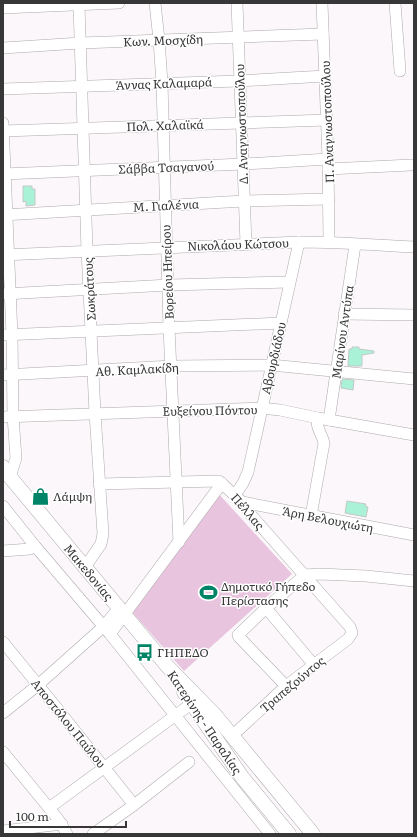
<svg xmlns="http://www.w3.org/2000/svg" width="417" height="837" font-family="Literata,serif">
<rect width="100%" height="100%" fill="#fbf7fa"/>
<polygon fill="#e8c4de" points="217,492 292,574 184,671 132,612"/>
<g fill="#a9f1d7" stroke="#c3c9c6">
<polygon points="23,186 32,186 32,189 35,189 35,205 26,206 26,201 23,202"/>
<polygon points="352,347 359,347 359,349 374,351 374,353 362,355 362,366 348,366 349,349 352,349"/>
<polygon points="342,379 354,380 353,390 341,388"/>
<polygon points="347,501 366,504 365,506 368,507 366,517 345,513"/>
</g>
<g fill="none" stroke-linecap="round" stroke-linejoin="round">
<defs>
<g id="minor">
<polyline points="155,3 159,40 162,83 169,328 179,542"/>
<polyline points="237,3 246,244"/>
<polyline points="322,3 328,159 329,242"/>
<polyline points="395,3 400,71"/>
<polyline points="79,5 87,250 95,413 103,534 101,544 85,567"/>
<polyline points="3,8 119,3"/>
<polyline points="3,48 81,43 323,34"/>
<polyline points="3,89 239,81 325,76"/>
<polyline points="3,123 12,335 13,416 16,458 10,477"/>
<polyline points="3,131 327,120"/>
<polyline points="328,169 411,165"/>
<polyline points="3,174 244,164 328,159"/>
<polyline points="3,215 244,201 329,199"/>
<path d="M3 255 299 242C337 242 376 245 414 247"/>
<polyline points="4,294 169,285 289,282"/>
<polyline points="344,314 414,315"/>
<polyline points="3,335 281,323"/>
<polyline points="3,375 172,366 271,365 414,379"/>
<polyline points="3,417 261,408 280,410 318,418 414,435"/>
<polyline points="329,420 355,245"/>
<polyline points="99,484 219,481 242,502 251,515 350,627 352,633 348,639 286,686 232,736"/>
<polyline points="235,495 243,483 248,472 299,242"/>
<polyline points="242,502 414,535"/>
<polyline points="3,506 35,546 110,634 270,834"/>
<path d="M311 516 324 443C322 434 315 427 318 418"/>
<polyline points="3,551 30,549 35,546"/>
<polyline points="305,575 319,574 366,576 414,581"/>
<polyline points="266,608 314,665"/>
<polyline points="110,634 222,483"/>
<polyline points="3,642 56,707 134,805"/>
<polyline points="286,686 239,637 238,635 266,608 305,575"/>
<polyline points="3,713 38,685 103,627 119,608"/>
<polyline points="3,752 58,819 67,834"/>
<polyline points="49,808 191,704"/>
<polyline points="3,831 62,824"/>
<polyline points="93,834 134,805 189,762"/>
</g>
<g id="major">
<polyline points="3,467 10,477 168,667 215,715 313,834"/>
<polyline points="184,692 242,777 289,834"/>
</g>
</defs>
<use href="#minor" stroke="#ada9ac" stroke-width="12"/>
<use href="#major" stroke="#ada9ac" stroke-width="15"/>
<use href="#minor" stroke="#fff" stroke-width="11"/>
<use href="#major" stroke="#fff" stroke-width="14"/>
</g>
<defs>
<symbol id="shop-bare" viewBox="-9 -9 18 18"><path d="M-5-2.5h2.3a2.7 3.5 0 0 1 5.4 0H5L5.5 6h-11ZM-1.5-2.5h3a1.5 2.3 0 0 0-3 0Z" fill="#008467" stroke="#fff" stroke-width="2.5" paint-order="stroke"/></symbol>
<symbol id="stadium-bare" viewBox="-9 -9 18 18"><path d="M0-5a6.5 5 0 1 0 0 10a6.5 5 0 1 0 0-10ZM-3.5-1.8h7v3.6h-7Z" fill="#008467" stroke="#fff" stroke-width="2.5" paint-order="stroke"/></symbol>
<symbol id="bus-bare" viewBox="-9 -9 18 18"><path d="M-5-6H5V4H4V6H2V4H-2V6H-4V4H-5ZM-3.5-4V0h7V-4ZM-3.5 1.2v1.5H-2V1.2ZM2 1.2v1.5H3.5V1.2Z" fill="#008467" stroke="#fff" stroke-width="2.5" paint-order="stroke"/></symbol>
</defs>
<g fill-rule="evenodd">
<use href="#shop-bare" x="28" y="484" width="25" height="25"/>
<use href="#stadium-bare" x="196" y="580" width="25" height="25"/>
<use href="#bus-bare" x="132" y="640" width="25" height="25"/>
</g>
<g text-anchor="middle" dominant-baseline="central" stroke-width="3" stroke-linejoin="round" paint-order="stroke">
<g font-size="12" fill="#383738" stroke="#fff">
<text transform="translate(163 40) rotate(-2)">Κων. Μοσχίδη</text>
<text transform="translate(164 83) rotate(-2)">Άννας Καλαμαρά</text>
<text transform="translate(327 122) rotate(-92)">Π. Αναγνωστοπούλου</text>
<text transform="translate(241 124) rotate(-92)">Δ. Αναγνωστοπούλου</text>
<text transform="translate(165 125) rotate(-2)">Πολ. Χαλαϊκά</text>
<text transform="translate(166 167) rotate(-2)">Σάββα Τσαγανού</text>
<text transform="translate(166 205) rotate(-3)">Μ. Γιαλένια</text>
<text transform="translate(238 244) rotate(-2)">Νικολάου Κώτσου</text>
<text transform="translate(167 272) rotate(-92)">Βορείου Ηπείρου</text>
<text transform="translate(89 289) rotate(-93)">Σωκράτους</text>
<text transform="translate(342 332) rotate(-82)">Μαρίνου Αντύπα</text>
<text transform="translate(273 358) rotate(-77)">Αβουρδιάδου</text>
<text transform="translate(137 369) rotate(-3)">Αθ. Καμλακίδη</text>
<text transform="translate(210 410) rotate(-1)">Ευξείνου Πόντου</text>
<text transform="translate(248 511) rotate(49)">Πέλλας</text>
<text transform="translate(328 519) rotate(11)">Άρη Βελουχιώτη</text>
<text transform="translate(89 572) rotate(50)">Μακεδονίας</text>
<text transform="translate(292 684) rotate(-40)">Τραπεζούντος</text>
<text transform="translate(205 722) rotate(56)">Κατερίνης - Παραλίας</text>
<text transform="translate(69 723) rotate(51)">Αποστόλου Παύλου</text>
</g>
<g font-size="12" fill="#383738" stroke="#fff" text-anchor="start">
<text x="53" y="496">Λάμψη</text>
<text x="221" y="586">Δημοτικό Γήπεδο<tspan x="221" dy="14">Περίστασης</tspan></text>
<text x="157" y="652">ΓΗΠΕΔΟ</text>
</g>
</g>
<rect width="417" height="837" fill="none" stroke="#383738" stroke-width="8"/>
<path d="M10 821v6h116v-6" fill="none" stroke="#383738" stroke-width="2"/>
<text x="16" y="821" font-size="12" fill="#383738" stroke="#ffffff" stroke-width="3" paint-order="stroke">100 m</text>
</svg>
